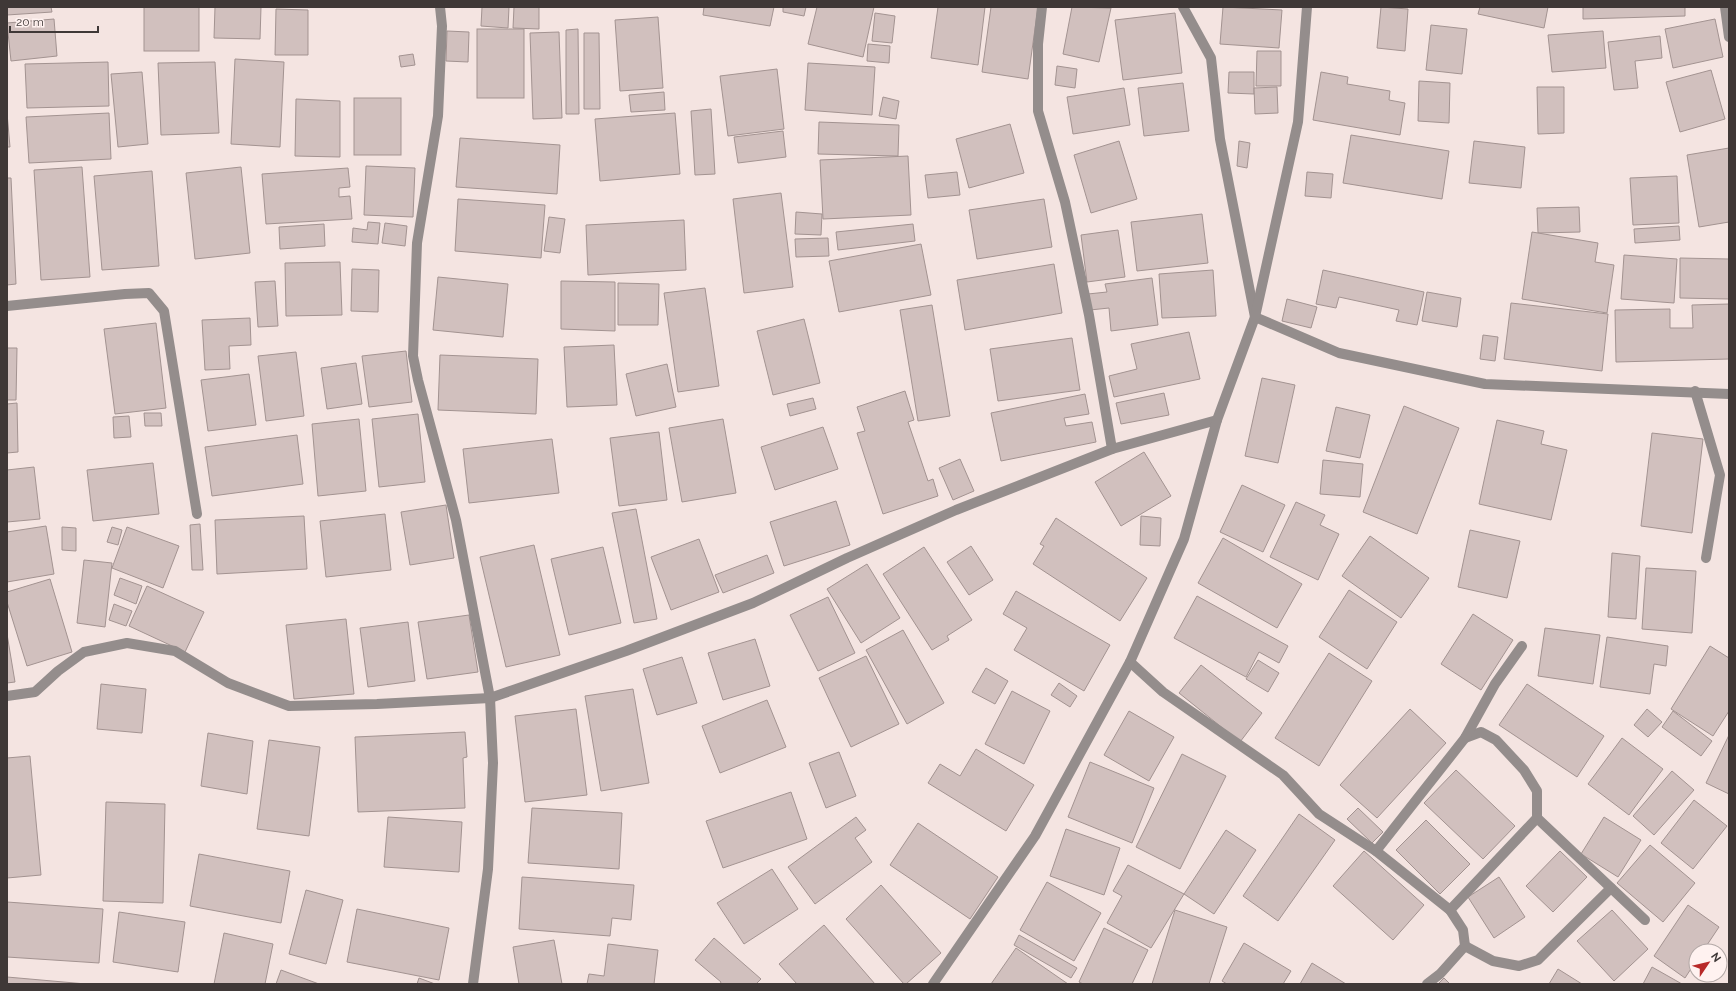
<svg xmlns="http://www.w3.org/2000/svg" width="1736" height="991" font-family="Raleway,sans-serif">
<rect width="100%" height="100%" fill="#f4e4e1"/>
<g fill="#d1c0be" stroke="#a39391">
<polygon points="7,7 51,7 52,12 7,15"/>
<rect x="144" y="7" width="55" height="44"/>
<polygon points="215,7 261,7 260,39 214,38"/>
<polygon points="482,7 509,7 508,28 481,26"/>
<polygon points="514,7 539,7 539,29 513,28"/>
<polygon points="704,7 774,7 770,26 703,15"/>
<polygon points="783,7 806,7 804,16 783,12"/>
<polygon points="817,7 874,7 863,57 808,44"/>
<polygon points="938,7 985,7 978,65 931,58"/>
<polygon points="991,7 1038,7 1028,79 982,72"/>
<polygon points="1072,7 1111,8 1099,62 1063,54"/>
<polygon points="1223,7 1282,10 1279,48 1220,44"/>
<polygon points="1381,7 1408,9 1405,51 1377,48"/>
<polygon points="1480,7 1548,7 1544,28 1478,14"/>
<polygon points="1583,7 1685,7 1685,16 1583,19"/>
<polygon points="276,9 308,10 308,55 275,55"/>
<polygon points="875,13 895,16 892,43 872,41"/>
<polygon points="1175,13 1182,73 1123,80 1115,20"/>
<polygon points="658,17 663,88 620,91 615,20"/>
<polygon points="54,19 57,56 11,61 7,23"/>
<polygon points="1715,19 1723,57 1673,68 1665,29"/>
<polygon points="1431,25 1467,29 1462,74 1426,70"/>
<rect x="477" y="29" width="47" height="69"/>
<polygon points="578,29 579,114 566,114 566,30"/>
<polygon points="447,31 469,32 468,62 446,61"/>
<polygon points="1603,31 1606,68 1552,72 1548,35"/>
<polygon points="559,32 562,118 533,119 530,33"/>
<polygon points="584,33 599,33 600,109 584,109"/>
<polygon points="1660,36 1662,58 1635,61 1638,88 1614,90 1608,42"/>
<polygon points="868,44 890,46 889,63 867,61"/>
<polygon points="1257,51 1281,51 1281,86 1256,86"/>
<polygon points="413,54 415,65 401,67 399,56"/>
<polygon points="235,59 284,62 280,147 231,144"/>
<polygon points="108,62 109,106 27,108 25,64"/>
<polygon points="215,62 219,133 161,135 158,63"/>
<polygon points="808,63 875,67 872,115 805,110"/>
<polygon points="1057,66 1077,69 1075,88 1055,85"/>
<polygon points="777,69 784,129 728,136 720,76"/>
<polygon points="1711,70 1725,119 1680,132 1666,82"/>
<polygon points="142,72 148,144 118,147 111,74"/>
<polygon points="1229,72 1254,72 1254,94 1228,93"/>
<polygon points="1321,72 1348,77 1347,84 1390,91 1389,100 1405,103 1400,135 1313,120"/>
<polygon points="1419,81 1450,83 1449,123 1418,121"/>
<polygon points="1183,83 1189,131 1144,136 1138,88"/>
<polygon points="1277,87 1278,113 1255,114 1254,88"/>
<polygon points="1537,87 1564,87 1564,133 1538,134"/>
<polygon points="1124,88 1130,125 1073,134 1067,97"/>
<polygon points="664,92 665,110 631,112 629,95"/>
<polygon points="883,97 899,101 896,119 879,116"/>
<rect x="354" y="98" width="47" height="57"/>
<polygon points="296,99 340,101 340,157 295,156"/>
<polygon points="711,109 715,174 695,175 691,111"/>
<polygon points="7,113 10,147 7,147"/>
<polygon points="109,113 111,159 29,163 26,117"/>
<polygon points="675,113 680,174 600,181 595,119"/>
<polygon points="819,122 899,125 898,156 818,154"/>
<polygon points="1010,124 1024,173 969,188 956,139"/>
<polygon points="783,131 786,157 738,163 734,137"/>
<polygon points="1351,135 1449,151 1442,199 1343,183"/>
<polygon points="460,138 560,145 557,194 456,187"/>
<polygon points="1119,141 1137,199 1091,213 1074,155"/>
<polygon points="1239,141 1250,143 1247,168 1237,166"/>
<polygon points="1474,141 1525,147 1521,188 1469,183"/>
<polygon points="1729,148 1729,222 1699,227 1687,155"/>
<polygon points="908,156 911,215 823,219 820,160"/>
<polygon points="366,166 415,168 413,217 364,215"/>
<polygon points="82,167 90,277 41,280 34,170"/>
<polygon points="241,167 250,253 195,259 186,173"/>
<polygon points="348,168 350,187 339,188 339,197 350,196 352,219 266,224 262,174"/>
<polygon points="152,171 159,266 102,270 94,176"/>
<polygon points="957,172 960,195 928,198 925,175"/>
<polygon points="1307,172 1333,174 1331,198 1305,196"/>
<polygon points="1677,176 1679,223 1633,225 1630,178"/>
<polygon points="7,178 11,178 16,284 7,285"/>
<polygon points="781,193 793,287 744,293 733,199"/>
<polygon points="458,199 545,205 541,258 455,251"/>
<polygon points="1044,199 1052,247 977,259 969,210"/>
<polygon points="1579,207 1580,232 1538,233 1537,208"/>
<polygon points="796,212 822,214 821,235 795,234"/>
<polygon points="1202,214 1208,263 1137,271 1131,222"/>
<polygon points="549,217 565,219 560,253 544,251"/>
<polygon points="684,220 686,270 588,275 586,225"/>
<polygon points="368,222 380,223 378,244 352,242 353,228 367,230"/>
<polygon points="385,223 407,226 405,246 382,243"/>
<polygon points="324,224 325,246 280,249 279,227"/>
<polygon points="913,224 915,241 838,250 836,232"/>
<polygon points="1679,226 1680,240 1635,243 1634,229"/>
<polygon points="1118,230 1125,277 1087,282 1081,235"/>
<polygon points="1532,232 1598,243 1595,262 1614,265 1607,313 1522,299"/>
<polygon points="828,238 829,256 796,257 795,239"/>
<polygon points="921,244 931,295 839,312 829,261"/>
<polygon points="1624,255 1677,259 1674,303 1621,299"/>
<polygon points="1680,258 1729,259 1729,299 1680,298"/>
<polygon points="340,262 342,315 286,316 285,263"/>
<polygon points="1054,264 1062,313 965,330 957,280"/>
<polygon points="352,269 379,270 378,312 351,311"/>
<polygon points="1213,270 1216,316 1162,318 1159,274"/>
<polygon points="1323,270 1424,292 1417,325 1396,321 1399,310 1339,297 1336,308 1316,304"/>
<polygon points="438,277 508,284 503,337 433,330"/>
<polygon points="1152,278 1158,325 1111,331 1109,308 1090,310 1088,294 1107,292 1105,284"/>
<polygon points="275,281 278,326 258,327 255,282"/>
<polygon points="561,281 615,282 615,331 561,329"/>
<polygon points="618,283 659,284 658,325 618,325"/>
<polygon points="705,288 719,386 678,392 664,293"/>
<polygon points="1427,292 1461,298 1457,327 1422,321"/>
<polygon points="1287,299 1317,307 1311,328 1282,321"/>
<polygon points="1511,303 1608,314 1602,371 1504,359"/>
<polygon points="1729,304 1729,359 1616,362 1615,310 1670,309 1670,328 1693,328 1692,305"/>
<polygon points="932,305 950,416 918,421 900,310"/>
<polygon points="250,318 251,345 229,346 230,369 205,370 202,320"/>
<polygon points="804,319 820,383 773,395 757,331"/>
<polygon points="156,323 166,408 115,414 104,329"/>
<polygon points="1189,332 1200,379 1114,397 1109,376 1137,369 1131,344"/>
<polygon points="1483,335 1498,337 1495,361 1480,359"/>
<polygon points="1072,338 1080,390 998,401 990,349"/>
<polygon points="614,345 617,405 567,407 564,347"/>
<polygon points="7,348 17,348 16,400 7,400"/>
<polygon points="406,351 412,402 369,407 362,356"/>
<polygon points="296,352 304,416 266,421 258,356"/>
<polygon points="440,355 538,359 536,414 438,410"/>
<polygon points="356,363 362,404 327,409 321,368"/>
<polygon points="667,364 676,407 636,416 626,374"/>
<polygon points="249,374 256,425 208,431 201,380"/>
<polygon points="1262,378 1295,385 1278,463 1245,456"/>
<polygon points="905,391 914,420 908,422 928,481 933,479 938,496 883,514 857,433 865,431 857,407"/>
<polygon points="1164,393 1169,415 1121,424 1116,403"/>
<polygon points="1085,394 1089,414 1064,418 1066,426 1092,422 1096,442 1001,461 991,413"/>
<polygon points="813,398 816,409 790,416 787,404"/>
<polygon points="17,403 18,452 7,453 7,404"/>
<polygon points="1404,406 1459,428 1417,534 1363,512"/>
<polygon points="1336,407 1370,415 1360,458 1326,451"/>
<polygon points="144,413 161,413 162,426 145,426"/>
<polygon points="418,414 425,482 379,487 372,419"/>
<polygon points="129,416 131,437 114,438 113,417"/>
<polygon points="359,419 366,491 318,496 312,424"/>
<polygon points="723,419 736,493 682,502 669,428"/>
<polygon points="1497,420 1544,431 1541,444 1567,450 1551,520 1479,504"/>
<polygon points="823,427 838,469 775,490 761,447"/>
<polygon points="659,432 667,500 619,506 610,438"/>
<polygon points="1652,433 1703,439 1692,533 1641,526"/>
<polygon points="297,435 303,484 212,496 205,447"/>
<polygon points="552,439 559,493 469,503 463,449"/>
<polygon points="1144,452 1171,496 1121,526 1095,482"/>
<polygon points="960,459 974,491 953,500 939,468"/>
<polygon points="1323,460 1363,464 1360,497 1320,494"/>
<polygon points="153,463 159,514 93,521 87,470"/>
<polygon points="34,467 40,519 7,522 7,470"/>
<polygon points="1242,485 1285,505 1263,552 1220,532"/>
<polygon points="836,501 850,545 784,566 770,522"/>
<polygon points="1296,502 1325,515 1320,525 1339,534 1318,580 1270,557"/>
<polygon points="446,505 454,558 410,565 401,512"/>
<polygon points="636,509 657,619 634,623 612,513"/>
<polygon points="385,514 391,570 326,577 320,521"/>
<polygon points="304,516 307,569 217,574 215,520"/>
<polygon points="1141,516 1161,518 1160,546 1140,545"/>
<polygon points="1056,518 1147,578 1120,621 1033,564 1044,546 1040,544"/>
<polygon points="200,524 203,570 192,570 190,525"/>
<polygon points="46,526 54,574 7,582 7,532"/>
<polygon points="62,527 76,528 76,551 62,550"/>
<polygon points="112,527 122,530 118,545 107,542"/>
<polygon points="127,527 179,546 163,588 112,568"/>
<polygon points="1470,530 1520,541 1507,598 1458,587"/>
<polygon points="1370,536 1429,578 1401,618 1342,576"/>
<polygon points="1223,538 1302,584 1277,628 1198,583"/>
<polygon points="699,539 719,592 671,610 651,557"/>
<polygon points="534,545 560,655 506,667 480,557"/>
<polygon points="971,546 993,580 969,595 947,562"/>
<polygon points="603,547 621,623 569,635 551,559"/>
<polygon points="924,547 972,620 947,636 949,640 932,650 883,574"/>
<polygon points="1612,553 1640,556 1636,619 1608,617"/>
<polygon points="767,555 774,573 723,593 715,575"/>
<polygon points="84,560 112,563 105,627 77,623"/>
<polygon points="867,564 900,618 861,643 827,589"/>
<polygon points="1646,568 1696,571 1692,633 1642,629"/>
<polygon points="120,578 142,586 136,604 114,595"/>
<polygon points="50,579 72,652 27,666 7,602 7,592"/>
<polygon points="147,586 204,612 185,652 129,626"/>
<polygon points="1349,590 1397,622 1367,669 1319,637"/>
<polygon points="1016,591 1110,645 1084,691 1014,650 1027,628 1003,614"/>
<polygon points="1197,596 1288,646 1279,663 1259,652 1246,677 1174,638"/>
<polygon points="828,597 855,653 818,671 790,615"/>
<polygon points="114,604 132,611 126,626 109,620"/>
<polygon points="1473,614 1513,640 1481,690 1441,664"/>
<polygon points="469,615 478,672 427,679 418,622"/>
<polygon points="346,619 354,694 294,699 286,625"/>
<polygon points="408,622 415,681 368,687 360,628"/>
<polygon points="1545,628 1600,635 1593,684 1538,676"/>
<polygon points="903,630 944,703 907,724 866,650"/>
<polygon points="7,634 15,682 7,683"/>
<polygon points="1607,637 1668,646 1666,666 1654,664 1650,694 1600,687"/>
<polygon points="755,639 770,686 723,700 708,653"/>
<polygon points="1710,646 1729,658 1729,711 1713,736 1671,709"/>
<polygon points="1329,653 1372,681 1319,766 1275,738"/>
<polygon points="866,656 899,724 851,747 819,678"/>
<polygon points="682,657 697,703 657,715 643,669"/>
<polygon points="1258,660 1279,673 1268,692 1246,679"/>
<polygon points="1201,665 1262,713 1240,742 1179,693"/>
<polygon points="986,668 1008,681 995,704 972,692"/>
<polygon points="1059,683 1077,696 1070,707 1051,695"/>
<polygon points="101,684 146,689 142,733 97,729"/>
<polygon points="1527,684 1604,736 1577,777 1499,725"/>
<polygon points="633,689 649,783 601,791 585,696"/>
<polygon points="1012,691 1050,711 1024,764 985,744"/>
<polygon points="767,700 786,747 720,773 702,726"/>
<polygon points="576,709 587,795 525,802 515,716"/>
<polygon points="1410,709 1446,743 1377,818 1340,785"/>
<polygon points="1647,709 1662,722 1648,737 1634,725"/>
<polygon points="1129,711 1174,737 1149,781 1104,755"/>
<polygon points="1673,711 1712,741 1701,756 1662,727"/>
<polygon points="465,732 467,757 463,758 465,808 358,812 355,737"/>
<polygon points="208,733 253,741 247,794 201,786"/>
<polygon points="1729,735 1729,794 1706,783"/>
<polygon points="1622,738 1663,769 1629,815 1588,784"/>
<polygon points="269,740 320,747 309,836 257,829"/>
<polygon points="976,749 1034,785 1006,831 928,783 940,764 960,776"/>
<polygon points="839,752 856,796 826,808 809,763"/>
<polygon points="1182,754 1226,776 1180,869 1136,847"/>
<polygon points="30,756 41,875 7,878 7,758"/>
<polygon points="1090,762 1154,788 1132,843 1068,817"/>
<polygon points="1456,770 1515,826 1483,859 1424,803"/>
<polygon points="1672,771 1694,790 1654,835 1633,816"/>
<polygon points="791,792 807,839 723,868 706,821"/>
<polygon points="1694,800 1727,826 1693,869 1661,843"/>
<polygon points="106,802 165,804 163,903 103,901"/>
<polygon points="532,808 622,813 619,869 528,863"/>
<polygon points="1358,808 1383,832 1372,843 1347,819"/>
<polygon points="1299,814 1335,840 1278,921 1243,896"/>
<polygon points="388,817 462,822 459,872 384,867"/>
<polygon points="856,817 866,830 855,838 872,862 815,904 788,867"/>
<polygon points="1604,817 1641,840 1618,877 1581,854"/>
<polygon points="1426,820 1470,864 1440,894 1396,850"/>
<polygon points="918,823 998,877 970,919 890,865"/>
<polygon points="1066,829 1120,848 1104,895 1050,876"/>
<polygon points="1226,830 1256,850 1214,914 1184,894"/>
<polygon points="1650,845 1695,883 1663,922 1617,883"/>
<polygon points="1364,851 1424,905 1393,940 1333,886"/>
<polygon points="1560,851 1587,877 1553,912 1526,886"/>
<polygon points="199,854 290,871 281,923 190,906"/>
<polygon points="1128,865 1184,894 1151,948 1107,923 1122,896 1113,891"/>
<polygon points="772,869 798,909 744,944 717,903"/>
<polygon points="522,877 634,885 631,920 612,918 610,936 519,929"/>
<polygon points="1499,877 1525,917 1494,938 1468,897"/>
<polygon points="1047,882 1101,913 1074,961 1020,930"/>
<polygon points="881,885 941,953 906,984 904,984 846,919"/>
<polygon points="306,890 343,900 326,964 289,954"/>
<polygon points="7,902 103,909 99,963 7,957"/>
<polygon points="1688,905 1719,927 1703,951 1696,951 1696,961 1685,978 1654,956"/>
<polygon points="357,909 449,928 439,980 347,962"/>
<polygon points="1175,910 1227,927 1209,984 1152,984"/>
<polygon points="1612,910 1648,949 1614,981 1577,941"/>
<polygon points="119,912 185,922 178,972 113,962"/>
<polygon points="824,925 875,984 797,984 779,964"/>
<polygon points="1104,928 1148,950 1132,984 1083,984 1079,982"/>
<polygon points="224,933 273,944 265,984 214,984"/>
<polygon points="1019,935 1077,968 1071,978 1014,945"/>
<polygon points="714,938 761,979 756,984 720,984 721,982 695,960"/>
<polygon points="554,940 562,984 519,984 513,947"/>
<polygon points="1244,943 1291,971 1283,984 1227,984 1222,981"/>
<polygon points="608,944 658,950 654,984 587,984 589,974 604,976"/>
<polygon points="1016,948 1068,984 991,984"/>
<polygon points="1312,963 1346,984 1300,984"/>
<polygon points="1652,967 1682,984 1643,984"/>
<polygon points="1558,969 1582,984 1549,984"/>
<polygon points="281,970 319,984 276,984"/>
<polygon points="7,977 86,984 7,984"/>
<polygon points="419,978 435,984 417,984"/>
<polygon points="1444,978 1450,984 1438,984"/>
</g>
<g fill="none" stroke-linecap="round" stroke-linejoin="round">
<g stroke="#948d8c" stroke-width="10">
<polyline points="440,7 442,26 438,116 417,243 413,356 418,380 456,520 490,698 493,763 488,869 473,984"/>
<polyline points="1042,7 1038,44 1038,111 1065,202 1089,315 1112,449"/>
<polyline points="1183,7 1211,58 1220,139 1255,317 1339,353 1485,384 1729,394"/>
<polyline points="1725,7 1729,37"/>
<polyline points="7,306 125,294 149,293 164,311 197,514"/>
<polyline points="1695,391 1720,475 1706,558"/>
<polyline points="1130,662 1163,692 1283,775 1319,814 1376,851 1450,910 1463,930 1465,946 1440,974 1427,984"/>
<polyline points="7,696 35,692 58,671 84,652 127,643 175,651 228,683 289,706 377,704 490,698 626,651 753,603 847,558 956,510 1112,449 1217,420"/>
<polyline points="1465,738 1481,732 1496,740 1524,770 1537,791 1537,818 1645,920"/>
<polyline points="1376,851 1465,738 1495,684 1522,646"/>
<polyline points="1450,910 1537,818"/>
<polyline points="1465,946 1493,961 1519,966 1538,960 1611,888"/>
<polyline points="933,984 1035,836 1130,662 1184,539 1217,420 1255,317 1298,122 1307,7"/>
</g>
</g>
<rect width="1736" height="991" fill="none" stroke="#3f3837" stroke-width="16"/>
<g transform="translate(1708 963) rotate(55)"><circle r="19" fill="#fff2f0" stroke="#b2a8a6"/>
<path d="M0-3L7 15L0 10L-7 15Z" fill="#b82928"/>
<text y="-6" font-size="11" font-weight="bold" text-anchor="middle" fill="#3f3837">N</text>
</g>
<path d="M10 26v6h88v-6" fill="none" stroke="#3f3837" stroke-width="2"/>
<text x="16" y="26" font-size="12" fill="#3f3837" stroke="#fff2f0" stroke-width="3" paint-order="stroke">20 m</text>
</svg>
